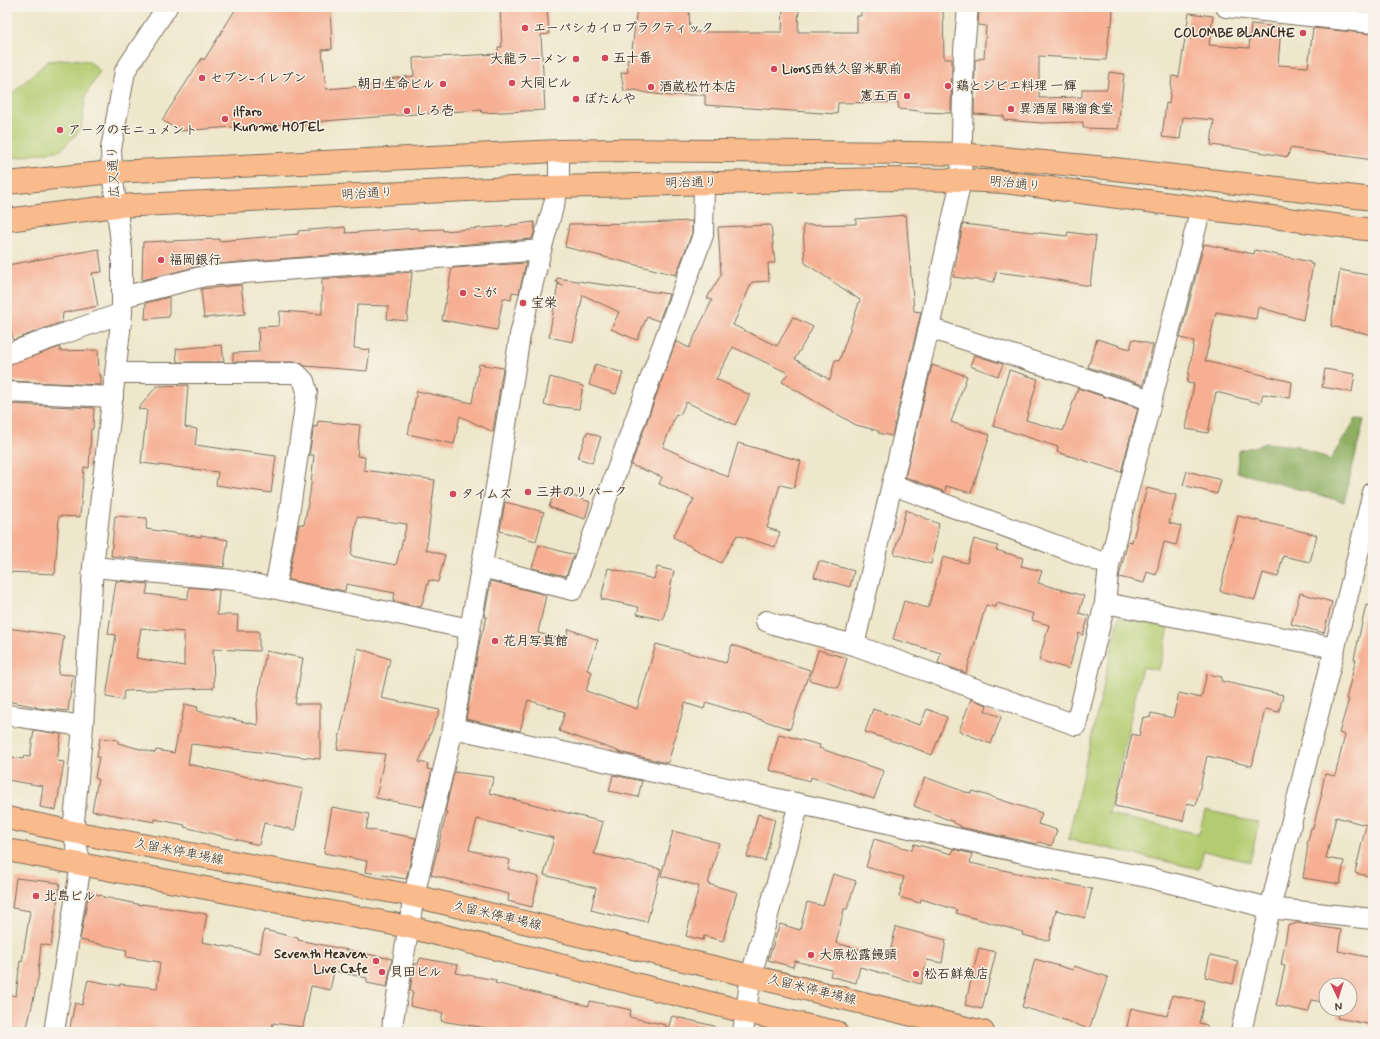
<svg xmlns="http://www.w3.org/2000/svg" width="1380" height="1039" font-family="Mynerve,'Klee One',sans-serif">
<rect width="100%" height="100%" fill="#f7f3e8"/>
<filter id="ink" filterUnits="userSpaceOnUse"><feTurbulence type="fractalNoise" baseFrequency=".025" numOctaves="2"/><feDisplacementMap in="SourceGraphic" scale="8" xChannelSelector="R" yChannelSelector="G"/><feConvolveMatrix kernelMatrix="1 2 1 2 8 2 1 2 1" color-interpolation-filters="sRGB"/></filter>
<filter id="wash" filterUnits="userSpaceOnUse"><feTurbulence type="fractalNoise" baseFrequency=".012" numOctaves="4" result="noise"/><feDisplacementMap in="SourceGraphic" scale="16" xChannelSelector="R" yChannelSelector="G"/><feGaussianBlur stdDeviation="0.9" result="paint"/><feColorMatrix in="noise" values="0 0 0 0 0 0 0 0 0 0 0 0 0 0 0 0 0 1.4 0 .05"/><feComposite in="paint" operator="in"/></filter>
<g filter="url(#wash)">
<rect width="100%" height="100%" fill="#eee7cb"/>
<g fill="#b4cc71" stroke="#787b48">
<polygon points="71,59 89,61 100,71 86,95 81,129 61,150 7,159 7,98 48,61"/>
<polygon points="1119,617 1169,628 1159,670 1142,667 1109,814 1199,834 1205,810 1259,822 1250,862 1204,851 1199,869 1068,839"/>
</g>
<polygon fill="#8fb063" stroke="#656d40" points="1356,419 1364,420 1344,502 1237,472 1238,451 1266,443 1298,446 1330,460"/>
<g id="blocks">
<g fill="#f6af92" fill-rule="evenodd">
<polygon points="237,7 330,7 332,49 322,50 326,89 387,84 386,79 414,76 413,58 498,54 498,47 502,47 500,7 547,7 549,34 541,35 545,110 482,113 481,110 415,114 311,122 311,124 294,125 294,124 247,126 179,131 162,120 202,58 204,60"/>
<polygon points="637,7 689,7 690,32 782,32 783,7 799,7 798,32 857,32 857,16 861,16 861,7 943,7 944,59 952,59 951,113 920,112 920,111 899,109 898,102 838,103 837,114 705,105 705,95 676,95 671,96 647,93 636,90 624,91 621,73 628,72 627,59 631,59"/>
<polygon points="979,7 1113,7 1112,26 1110,25 1106,60 1039,56 1039,98 1082,97 1082,89 1107,89 1109,72 1124,74 1118,129 1083,128 1083,122 1042,123 1004,120 1004,116 974,114 975,60 984,58 986,26 978,25"/>
<polygon points="1189,13 1213,16 1209,45 1249,48 1251,24 1281,27 1278,65 1308,67 1313,28 1373,34 1373,160 1290,148 1288,157 1236,148 1211,145 1214,120 1183,117 1180,139 1162,137 1166,103 1169,104 1172,76 1179,77"/>
<polygon points="906,215 914,311 921,312 892,436 878,433 879,431 856,425 782,382 788,373 733,347 716,379 750,395 735,425 686,402 680,415 676,414 663,447 728,477 738,443 801,461 794,488 780,485 767,528 780,532 775,547 737,535 721,563 673,537 694,499 659,484 662,477 631,465 676,341 689,348 712,300 707,298 721,275 718,227 771,225 775,263 768,263 769,281 752,282 733,325 777,346 793,317 813,327 795,359 830,380 835,360 839,361 860,300 805,263 803,225 856,224 856,219"/>
<polygon points="692,221 692,233 676,275 565,247 569,224 644,223"/>
<polygon points="534,222 535,230 532,239 204,265 142,280 143,242 219,239 219,241 298,234 298,231 345,227 346,233 417,228 418,230 443,229 443,231 511,226 511,225"/>
<polygon points="963,224 1067,236 1068,232 1096,236 1090,286 1046,278 996,272 994,282 953,277"/>
<polygon points="1204,244 1254,254 1255,250 1310,262 1310,264 1313,264 1303,320 1258,307 1256,319 1216,312 1205,361 1292,382 1290,398 1263,394 1260,403 1216,392 1208,433 1186,429 1194,384 1187,383 1194,341 1180,338"/>
<polygon points="99,249 102,272 92,273 98,306 63,313 62,322 13,340 7,314 7,265"/>
<polygon points="526,263 519,293 512,292 511,300 503,298 497,330 442,320 452,268"/>
<polygon points="1340,270 1373,276 1373,335 1331,326"/>
<polygon points="412,272 407,321 387,319 388,306 357,305 354,348 370,350 367,371 305,366 301,363 296,362 233,362 233,353 259,352 258,327 279,326 280,311 322,314 322,279"/>
<polygon points="557,278 669,294 659,321 647,317 637,340 611,329 619,312 583,295 573,342 549,337 558,284 564,286 556,282"/>
<polygon points="241,285 245,314 204,318 201,289"/>
<polygon points="169,297 169,317 145,319 146,303"/>
<polygon points="1097,339 1130,349 1133,339 1153,345 1143,385 1088,367"/>
<polygon points="222,345 224,362 177,362 176,349"/>
<polygon points="60,347 60,351 98,350 99,375 101,375 101,385 7,381 7,365"/>
<polygon points="974,355 1003,364 998,376 970,366"/>
<polygon points="479,364 503,368 493,432 460,416 454,444 408,434 417,391 472,403"/>
<polygon points="595,364 623,373 616,394 589,385"/>
<polygon points="932,365 967,376 951,422 990,435 971,493 946,486 945,492 905,477"/>
<polygon points="1325,369 1355,374 1352,392 1322,387"/>
<polygon points="1009,370 1038,379 1026,420 1063,431 1078,388 1138,408 1121,472 1057,452 1058,447 993,426"/>
<polygon points="550,377 583,386 579,409 544,405"/>
<polygon points="188,385 185,427 197,429 195,445 276,456 271,493 216,485 218,472 141,463 147,410 138,409 157,386"/>
<polygon points="7,404 94,408 93,429 91,429 89,468 84,467 80,517 59,516 55,574 7,572"/>
<path d="M318 421 360 425 357 456 365 457 364 470 435 480 426 550 445 555 438 582 429 580 421 607 393 601 395 593 346 584 345 591 288 580 299 524 304 525 310 493 314 455H309L314 426 317 427ZM357 517 407 524 396 565 351 556Z"/>
<polygon points="587,432 601,437 592,463 578,458"/>
<polygon points="1187,471 1221,480 1217,494 1183,485"/>
<polygon points="1147,488 1176,495 1169,523 1181,526 1176,545 1164,542 1156,575 1147,572 1144,583 1119,577 1128,541 1132,542"/>
<polygon points="555,490 590,502 585,519 549,507"/>
<polygon points="505,502 544,512 536,541 500,531"/>
<polygon points="906,510 939,524 931,564 894,554"/>
<polygon points="115,516 147,518 146,529 201,537 201,535 228,540 224,567 111,556"/>
<polygon points="1238,516 1317,535 1310,562 1283,556 1278,577 1263,573 1255,600 1220,591"/>
<polygon points="974,539 998,546 996,550 1023,558 1021,566 1042,571 1038,583 1084,596 1079,613 1089,616 1083,635 1079,633 1069,669 1039,660 1049,625 1032,620 1034,614 997,603 996,607 986,605 966,673 938,663 941,653 893,639 904,601 928,608 943,557 967,563"/>
<polygon points="539,545 574,555 566,576 532,568"/>
<polygon points="819,561 854,571 850,587 814,577"/>
<polygon points="657,567 674,571 663,620 637,614 639,607 601,599 608,568 654,579"/>
<path d="M116 581 148 584 146 594 188 599 189 587 219 590 217 615H238L237 631H259V651L213 649 214 688 124 691 123 700 106 697 116 635 108 634ZM141 628 184 632V666L136 658Z"/>
<polygon points="491,581 546,595 538,633 565,640 569,629 598,640 587,670 592,672 586,691 637,709 656,644 726,663 732,645 810,670 790,729 706,702 704,709 685,703 668,763 618,752 618,751 559,731 565,712 528,700 520,731 466,719 480,640 487,617 484,617"/>
<polygon points="1300,593 1332,602 1324,633 1291,624"/>
<polygon points="1366,605 1373,606 1373,877 1355,873 1366,825 1336,817 1326,858 1344,861 1340,884 1303,878 1308,845 1307,845 1311,828 1313,828 1322,793 1321,793 1325,774 1335,776 1345,735 1339,733 1349,699 1346,699 1356,659 1354,659"/>
<polygon points="7,628 64,636 58,674 73,675 68,711 37,708 37,707 7,701"/>
<polygon points="358,648 390,659 381,698 440,710 419,762 428,764 427,769 432,770 423,807 376,798 385,754 337,749"/>
<polygon points="818,650 847,658 838,688 809,680"/>
<polygon points="266,651 303,658 295,704 320,704 320,759 191,744 188,764 303,789 295,830 264,823 259,845 184,827 185,825 155,819 155,822 92,811 98,779 95,778 99,757 97,757 100,738 118,740 118,743 155,753 156,750 174,753 185,704 198,707 197,711 258,725 257,703"/>
<polygon points="1207,674 1222,677 1221,681 1283,695 1279,712 1265,709 1252,766 1207,756 1196,805 1187,803 1183,821 1115,806 1132,734 1139,736 1143,717 1150,718 1151,713 1173,718 1179,693 1201,698"/>
<polygon points="971,699 987,705 985,711 1001,717 991,744 959,731"/>
<polygon points="873,709 920,725 927,709 947,717 932,755 899,742 899,743 865,732"/>
<polygon points="34,730 61,734 57,761 64,762 56,810 40,807 43,786 7,780 7,756 23,759 24,756 30,757"/>
<polygon points="779,734 820,745 819,748 884,771 874,799 811,777 810,781 769,770"/>
<polygon points="454,772 494,777 489,793 603,822 594,854 661,869 647,922 631,918 631,920 591,910 596,888 544,875 554,838 477,819 469,850 510,860 508,869 539,877 532,907 508,901 509,894 431,875 447,812 445,812"/>
<polygon points="613,775 642,781 638,797 609,791"/>
<polygon points="925,777 965,792 972,793 973,791 1042,813 1038,824 1057,830 1052,846 1039,842 1037,844 960,827 961,826 954,823 954,822 914,806"/>
<polygon points="332,807 369,814 366,829 416,838 406,879 365,872 367,861 324,853"/>
<polygon points="758,814 775,819 765,861 747,857"/>
<polygon points="673,831 719,843 708,884 737,892 723,941 704,936 703,940 686,936 699,886 661,876"/>
<polygon points="874,839 912,850 914,844 952,854 953,849 972,854 970,863 1092,889 1085,918 1056,910 1049,941 1022,935 1023,932 956,913 957,910 921,899 920,903 899,897 904,877 866,867"/>
<polygon points="833,874 856,881 847,909 844,909 836,943 889,957 896,927 946,940 942,963 927,960 921,984 860,967 856,983 830,976 832,970 795,961 793,967 768,960 780,924 800,930 807,902 823,906"/>
<polygon points="16,878 60,883 51,946 41,944 38,974 39,974 26,1032 7,1032 7,994 16,996 20,961 22,962 30,911 12,908"/>
<polygon points="89,892 103,896 103,897 142,905 142,904 207,914 202,942 260,953 264,930 298,938 298,940 392,959 387,987 367,983 367,978 334,971 330,990 311,986 303,1027 273,1023 272,1032 69,1032 75,1003 82,1005 88,980 120,986 120,984 157,988 160,962 126,957 127,950 80,940"/>
<polygon points="1297,923 1341,930 1338,951 1373,958 1373,1025 1337,1018 1339,1009 1350,1009 1350,985 1326,985 1326,1003 1312,1000 1308,1012 1276,1005 1285,966 1281,965 1288,926"/>
<polygon points="979,948 996,952 982,1009 965,1005"/>
<polygon points="1210,955 1238,961 1233,984 1205,977"/>
<polygon points="420,958 458,965 456,973 496,980 495,983 589,1006 590,1001 631,1010 629,1017 666,1025 665,1032 513,1032 441,1021 443,1013 410,1006 413,992 410,991 414,964 418,964"/>
<polygon points="1035,959 1073,970 1074,966 1108,977 1089,1029 1050,1015 1022,1007"/>
<polygon points="1172,995 1204,1002 1199,1023 1207,1025 1207,1032 1126,1032 1131,1008 1167,1016"/>
<polygon points="672,1016 714,1026 714,1032 667,1032"/>
</g>
</g>
</g>
<g filter="url(#ink)">
<use href="#blocks" fill-opacity="0" stroke="#7a6c5b" stroke-width="1"/>
<g fill="none" stroke-linecap="round" stroke-linejoin="round">
<defs>
<g id="minor">
<polyline points="1226,7 1373,23"/>
<polyline points="122,297 205,276 541,250"/>
<polyline points="929,328 1151,400"/>
<polyline points="7,354 122,313"/>
<polyline points="115,373 296,373 304,381 307,392 290,508 275,588"/>
<polyline points="7,392 113,397"/>
<polyline points="893,485 1109,565"/>
<polyline points="93,567 233,580 470,629"/>
<polyline points="482,567 573,590 703,235 704,183"/>
<polyline points="1105,603 1335,648"/>
<polyline points="766,621 777,625 854,645 1076,725 1105,603 1109,565 1201,208"/>
<polyline points="854,645 929,328 961,180 964,50 968,7"/>
<polyline points="7,715 83,726"/>
<polyline points="453,728 1051,859 1147,877 1269,908 1373,919"/>
<polyline points="54,1032 81,864 73,832 83,726 93,567 122,313 122,250 112,172 111,149 125,71 167,7"/>
<polyline points="392,1032 393,1020 414,896 453,728 470,629 498,476 520,335 541,250 559,186 559,151"/>
<polyline points="743,1032 751,976 799,804"/>
<path d="M1241 1032C1282 852 1330 673 1373 492"/>
</g>
<g id="major">
<polyline points="7,818 73,832 414,896 751,976 983,1032"/>
<polyline points="7,850 409,927 746,1012 836,1032"/>
</g>
<g id="highway">
<polyline points="7,183 112,172 559,151 613,150 914,153 961,154 1106,168 1373,199"/>
<polyline points="7,220 116,206 512,188 884,179 961,180 1004,182 1201,208 1373,230"/>
</g>
</defs>
<use href="#minor" stroke="#7a6c5b" stroke-width="22"/>
<use href="#major" stroke="#7a6c5b" stroke-width="24"/>
<use href="#highway" stroke="#7a6c5b" stroke-width="24"/>
<use href="#minor" stroke="#fff" stroke-width="20"/>
<use href="#major" stroke="#fabb8c" stroke-width="22"/>
<use href="#highway" stroke="#fabb8c" stroke-width="22"/>
</g>
</g>
<g fill="#d1495b" stroke="#f7f3e8" stroke-width="1.5">
<circle cx="525" cy="28" r="4"/>
<circle cx="1303" cy="33" r="4"/>
<circle cx="605" cy="58" r="4"/>
<circle cx="576" cy="59" r="4"/>
<circle cx="774" cy="69" r="4"/>
<circle cx="202" cy="78" r="4"/>
<circle cx="512" cy="83" r="4"/>
<circle cx="443" cy="84" r="4"/>
<circle cx="948" cy="86" r="4"/>
<circle cx="651" cy="87" r="4"/>
<circle cx="907" cy="96" r="4"/>
<circle cx="576" cy="99" r="4"/>
<circle cx="1011" cy="109" r="4"/>
<circle cx="407" cy="111" r="4"/>
<circle cx="225" cy="119" r="4"/>
<circle cx="60" cy="130" r="4"/>
<circle cx="161" cy="260" r="4"/>
<circle cx="463" cy="293" r="4"/>
<circle cx="523" cy="303" r="4"/>
<circle cx="528" cy="492" r="4"/>
<circle cx="453" cy="494" r="4"/>
<circle cx="495" cy="641" r="4"/>
<circle cx="36" cy="896" r="4"/>
<circle cx="811" cy="955" r="4"/>
<circle cx="376" cy="961" r="4"/>
<circle cx="382" cy="972" r="4"/>
<circle cx="916" cy="974" r="4"/>
</g>
<g text-anchor="middle" dominant-baseline="central" stroke-width="3" stroke-linejoin="round" paint-order="stroke">
<g font-size="13" font-weight="bold" fill="#3b2a1e" stroke="#f7f3e8" text-anchor="start">
<text x="533" y="28">エーパシカイロプラクティック</text>
<text x="1295" y="33" text-anchor="end">COLOMBE BLANCHE</text>
<text x="613" y="58">五十番</text>
<text x="568" y="59" text-anchor="end">大龍ラーメン</text>
<text x="782" y="69">Lions西鉄久留米駅前</text>
<text x="210" y="78">セブン-イレブン</text>
<text x="520" y="83">大同ビル</text>
<text x="435" y="84" text-anchor="end">朝日生命ビル</text>
<text x="956" y="86">鶏とジビエ料理 一輝</text>
<text x="659" y="87">酒蔵松竹本店</text>
<text x="899" y="96" text-anchor="end">憲五百</text>
<text x="584" y="99">ぼたんや</text>
<text x="1019" y="109">異酒屋 陽溜食堂</text>
<text x="415" y="111">しろ壱</text>
<text x="233" y="112">ilfaro<tspan x="233" dy="15">Kurume HOTEL</tspan></text>
<text x="68" y="130">アークのモニュメント</text>
<text x="169" y="260">福岡銀行</text>
<text x="471" y="293">こが</text>
<text x="531" y="303">宝栄</text>
<text x="536" y="492">三井のリパーク</text>
<text x="461" y="494">タイムズ</text>
<text x="503" y="641">花月写真館</text>
<text x="44" y="896">北島ビル</text>
<text x="368" y="954" text-anchor="end">Seventh Heaven<tspan x="368" dy="15">Live Cafe</tspan></text>
<text x="819" y="955">大原松露饅頭</text>
<text x="390" y="972">貝田ビル</text>
<text x="924" y="974">松石鮮魚店</text>
</g>
<g font-size="13" fill="#3b2a1e" stroke="#f7f3e8">
<text transform="translate(114 172) rotate(-93)">広又通り</text>
<text transform="translate(691 183) rotate(-1)">明治通り</text>
<text transform="translate(1015 184) rotate(6)">明治通り</text>
<text transform="translate(367 194) rotate(-3)">明治通り</text>
<text transform="translate(179 852) rotate(11)">久留米停車場線</text>
<text transform="translate(497 916) rotate(13)">久留米停車場線</text>
<text transform="translate(812 990) rotate(14)">久留米停車場線</text>
</g>
</g>
<rect width="1380" height="1039" fill="none" stroke="#f7f3e8" stroke-width="24"/>
<g transform="translate(1338 997) rotate(176)"><circle r="19" fill="#f7f3e8" stroke="#aca397"/>
<path d="M0-3L7 15L0 10L-7 15Z" fill="#d1495b"/>
<text y="-6" font-size="11" font-weight="bold" text-anchor="middle" fill="#3b2a1e">N</text>
</g>
</svg>
